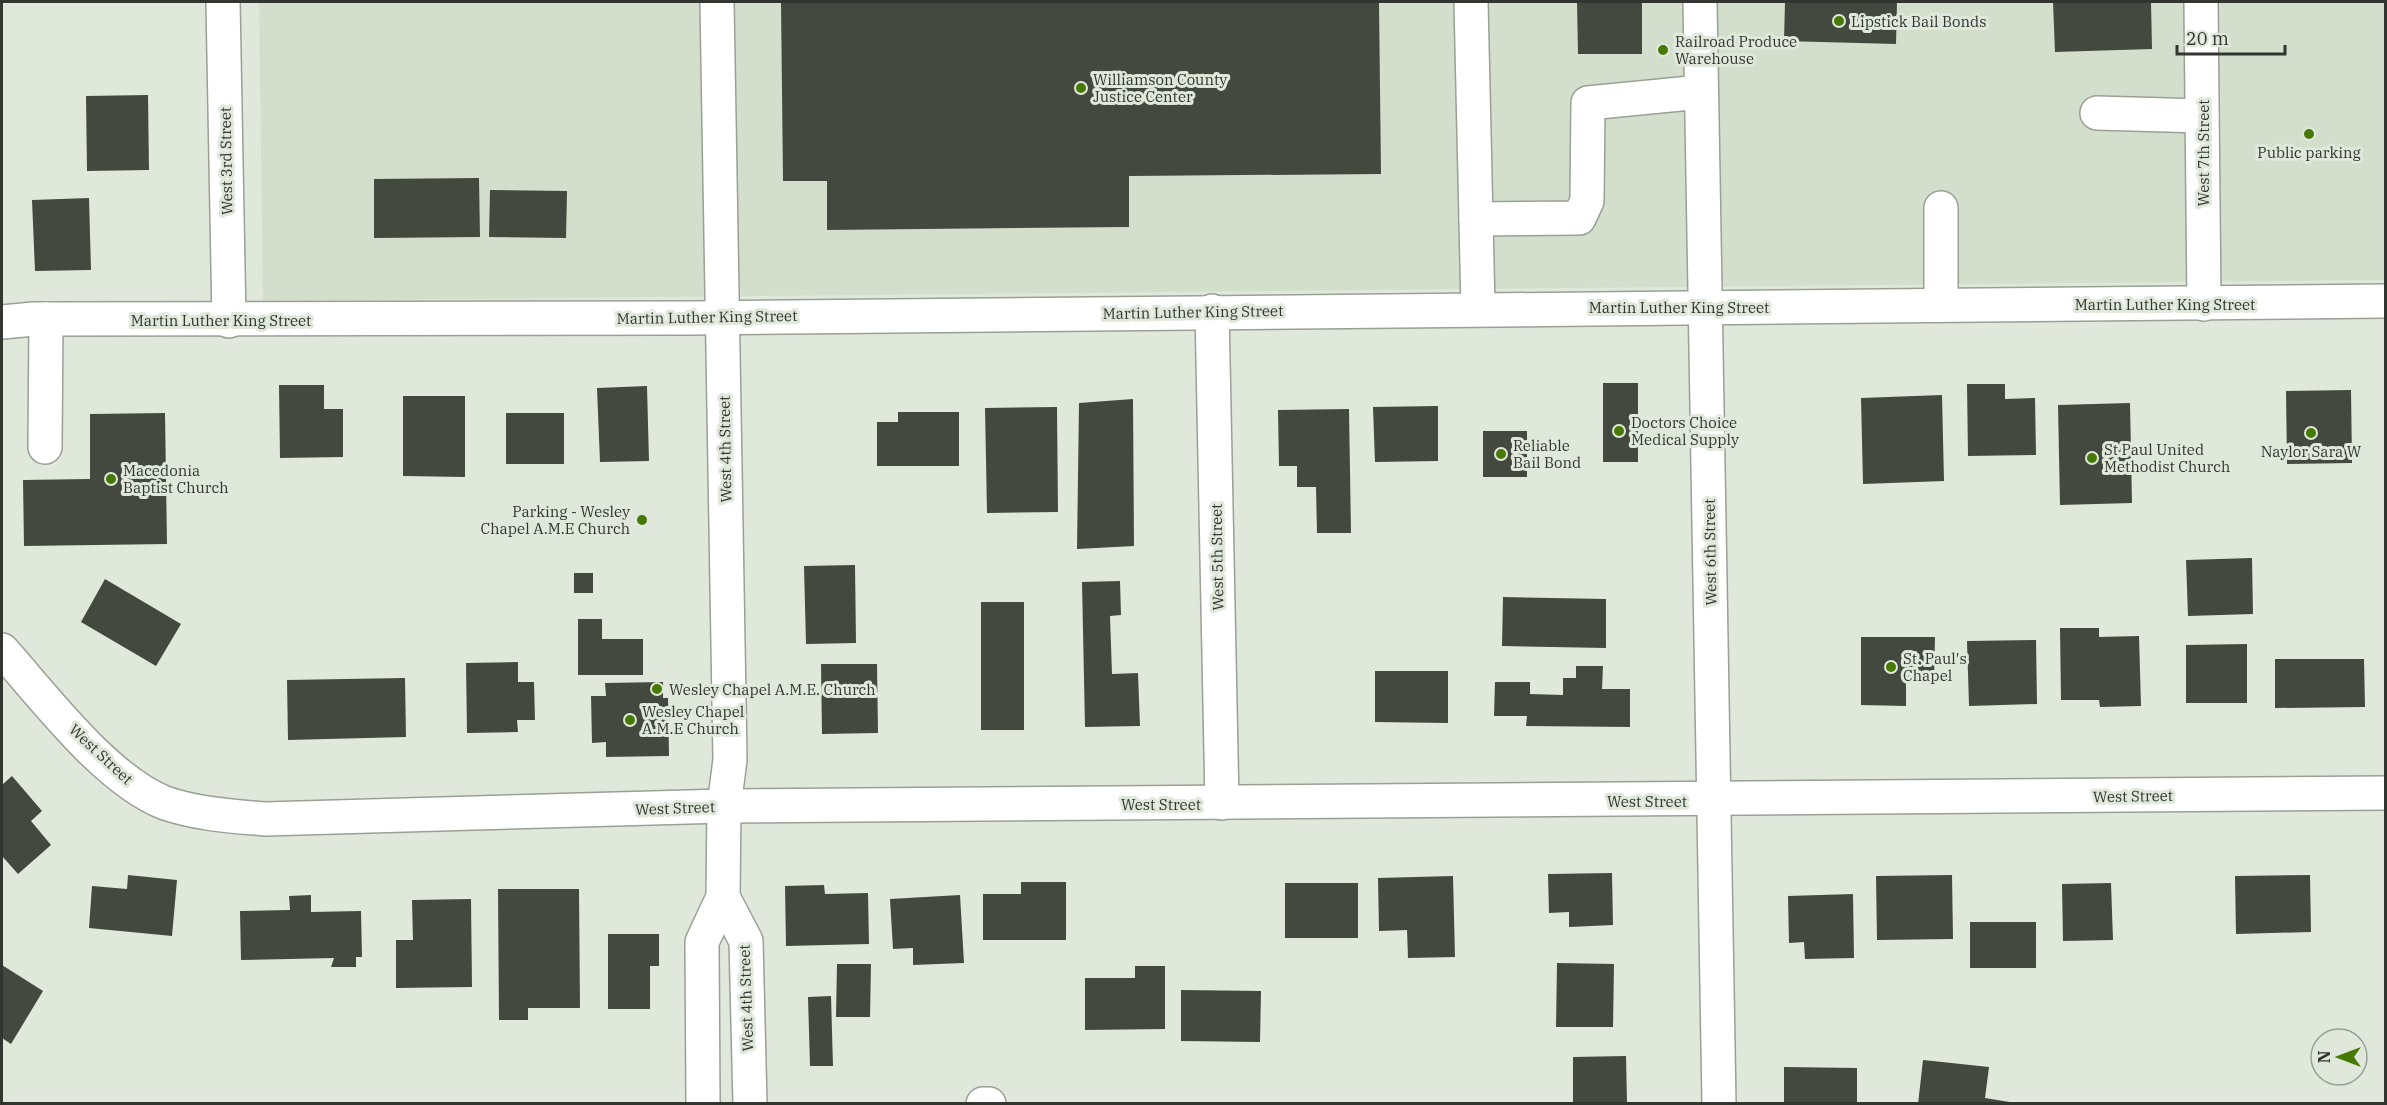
<svg xmlns="http://www.w3.org/2000/svg" width="2387" height="1105" font-family="'IBM Plex Serif',serif">
<rect width="100%" height="100%" fill="#e0e8db"/>
<polygon fill="#d3dfcc" points="259,2 2385,2 2385,280 263,301"/>
<g fill="#43493e">
<polygon points="781,2 1379,2 1381,174 1129,176 1129,227 827,230 827,181 783,181"/>
<polygon points="1577,2 1642,2 1642,54 1578,54"/>
<polygon points="1785,2 1897,2 1896,44 1784,41"/>
<polygon points="2053,2 2151,2 2152,49 2055,52"/>
<polygon points="148,95 149,170 87,171 86,96"/>
<polygon points="479,178 480,237 374,238 374,179"/>
<polygon points="490,190 567,191 566,238 489,237"/>
<polygon points="89,198 91,270 35,271 32,200"/>
<rect x="1603" y="383" width="35" height="79"/>
<polygon points="1967,384 2005,384 2005,399 2035,398 2036,455 1968,456"/>
<polygon points="279,385 324,385 324,409 343,409 343,457 280,458"/>
<polygon points="647,386 649,461 600,462 597,388"/>
<polygon points="2351,390 2352,463 2287,464 2286,391"/>
<polygon points="1942,395 1944,481 1863,484 1861,398"/>
<polygon points="403,396 465,396 465,477 403,476"/>
<polygon points="1133,399 1134,546 1077,549 1079,403"/>
<polygon points="2130,403 2132,503 2060,505 2058,405"/>
<polygon points="1438,406 1438,461 1375,462 1373,407"/>
<polygon points="1057,407 1058,512 987,513 985,408"/>
<polygon points="1349,409 1351,533 1317,533 1316,487 1297,487 1297,466 1279,466 1278,410"/>
<polygon points="898,412 959,412 959,466 877,466 877,422 898,422"/>
<polygon points="165,413 167,544 24,546 23,480 90,479 90,414"/>
<rect x="506" y="413" width="58" height="51"/>
<rect x="1483" y="431" width="44" height="46"/>
<polygon points="2252,558 2253,614 2188,616 2186,560"/>
<polygon points="855,565 856,643 806,644 804,566"/>
<rect x="574" y="573" width="19" height="20"/>
<polygon points="105,579 181,624 156,666 81,622"/>
<polygon points="1120,581 1121,615 1110,616 1112,674 1138,673 1140,726 1085,727 1082,582"/>
<polygon points="1503,597 1606,599 1606,648 1502,646"/>
<rect x="981" y="602" width="43" height="128"/>
<polygon points="578,619 602,619 602,639 643,639 643,675 578,675"/>
<polygon points="2060,628 2099,628 2099,637 2139,636 2141,706 2100,707 2099,700 2061,700"/>
<polygon points="1861,637 1935,637 1934,683 1906,683 1906,706 1861,705"/>
<polygon points="2036,640 2037,704 1969,706 1967,641"/>
<polygon points="2247,644 2247,703 2186,703 2186,645"/>
<polygon points="2275,659 2364,659 2365,707 2275,708"/>
<polygon points="518,662 518,682 534,682 535,720 517,720 518,732 467,733 466,663"/>
<polygon points="821,664 877,664 878,733 822,734"/>
<polygon points="1576,666 1603,666 1602,689 1630,689 1630,727 1526,726 1527,716 1494,716 1495,682 1530,682 1530,694 1563,695 1563,678 1576,678"/>
<polygon points="1375,671 1448,671 1448,723 1375,722"/>
<polygon points="405,678 406,737 288,740 287,680"/>
<polygon points="663,682 663,698 668,698 669,756 606,757 606,742 592,743 591,696 606,696 605,683"/>
<polygon points="12,776 42,811 31,821 51,845 18,874 2,856 2,783 3,784"/>
<polygon points="1612,873 1613,925 1569,927 1569,912 1549,913 1548,874"/>
<polygon points="128,875 177,880 172,936 89,928 92,886 127,889"/>
<polygon points="1952,875 1953,939 1877,940 1876,876"/>
<polygon points="2310,875 2311,932 2236,934 2235,876"/>
<polygon points="1453,876 1455,957 1408,958 1407,930 1379,931 1378,878"/>
<polygon points="1021,882 1066,882 1066,940 983,940 983,894 1021,894"/>
<rect x="1285" y="883" width="73" height="55"/>
<polygon points="2111,883 2113,940 2063,941 2062,884"/>
<polygon points="824,885 825,894 868,893 869,944 786,946 785,886"/>
<polygon points="498,889 579,889 580,1008 528,1008 528,1020 499,1020"/>
<polygon points="1853,894 1854,958 1805,959 1804,942 1789,943 1788,896"/>
<polygon points="311,895 311,912 361,911 362,957 356,957 356,967 331,967 334,958 241,960 240,911 290,910 289,896"/>
<polygon points="960,895 964,963 913,965 913,948 893,949 890,899"/>
<polygon points="471,899 472,987 396,988 396,940 413,940 412,900"/>
<rect x="1970" y="922" width="66" height="46"/>
<polygon points="608,934 659,934 659,966 650,966 650,1009 608,1009"/>
<polygon points="1557,963 1614,964 1613,1027 1556,1027"/>
<polygon points="837,964 871,964 870,1017 836,1017"/>
<polygon points="2,965 43,991 11,1044 2,1038"/>
<polygon points="1135,966 1165,966 1165,1029 1085,1030 1085,978 1135,978"/>
<polygon points="1181,990 1261,991 1260,1042 1181,1041"/>
<polygon points="831,996 833,1066 810,1066 808,997"/>
<polygon points="1626,1056 1627,1104 1573,1104 1573,1057"/>
<polygon points="1923,1060 1989,1067 1985,1098 2022,1104 1918,1104"/>
<polygon points="1784,1067 1857,1068 1857,1104 1784,1104"/>
</g>
<g fill="none" stroke-linecap="round" stroke-linejoin="round">
<defs>
<g id="minor">
<polyline points="223,2 229,321"/>
<polyline points="1471,2 1478,308"/>
<polyline points="1700,2 1719,1104"/>
<polyline points="2201,2 2204,304"/>
<polyline points="2097,113 2202,116"/>
<polyline points="1941,208 1941,305"/>
<polyline points="1476,219 1579,218 1587,201 1588,103 1701,92"/>
<polyline points="1212,311 1222,803"/>
<polyline points="2,322 34,319 691,318 2386,301"/>
<polyline points="45,447 46,319"/>
<path d="M2 650C44 697 106 780 165 803 197 814 231 816 265 819L724 806 2386 793"/>
<polyline points="723,897 746,941 750,1104"/>
<polyline points="703,1104 702,942 723,897 724,806 730,760 717,2"/>
<polyline points="983,1104 989,1104"/>
</g>
</defs>
<use href="#minor" stroke="#99a094" stroke-width="36"/>
<use href="#minor" stroke="#fff" stroke-width="33"/>
</g>
<g fill="#467904" stroke="#e0e8db" stroke-width="2">
<circle cx="1839" cy="21" r="6"/>
<circle cx="1663" cy="50" r="6"/>
<circle cx="1081" cy="88" r="6"/>
<circle cx="2309" cy="134" r="6"/>
<circle cx="1619" cy="431" r="6"/>
<circle cx="2311" cy="433" r="6"/>
<circle cx="1501" cy="454" r="6"/>
<circle cx="2092" cy="458" r="6"/>
<circle cx="111" cy="479" r="6"/>
<circle cx="642" cy="520" r="6"/>
<circle cx="1891" cy="667" r="6"/>
<circle cx="657" cy="689" r="6"/>
<circle cx="630" cy="720" r="6"/>
</g>
<g text-anchor="middle" dominant-baseline="central" stroke-width="6" stroke-linejoin="round" paint-order="stroke">
<g font-size="15" fill="#323530" stroke="#e0e8db" text-anchor="start">
<text x="1851" y="21">Lipstick Bail Bonds</text>
<text x="1675" y="41">Railroad Produce<tspan x="1675" dy="17">Warehouse</tspan></text>
<text x="1093" y="79">Williamson County<tspan x="1093" dy="17">Justice Center</tspan></text>
<text x="2309" y="152" text-anchor="middle">Public parking</text>
<text x="1631" y="422">Doctors Choice<tspan x="1631" dy="17">Medical Supply</tspan></text>
<text x="1513" y="445">Reliable<tspan x="1513" dy="17">Bail Bond</tspan></text>
<text x="2104" y="449">St Paul United<tspan x="2104" dy="17">Methodist Church</tspan></text>
<text x="2311" y="451" text-anchor="middle">Naylor Sara W</text>
<text x="123" y="470">Macedonia<tspan x="123" dy="17">Baptist Church</tspan></text>
<text x="630" y="511" text-anchor="end">Parking - Wesley<tspan x="630" dy="17">Chapel A.M.E Church</tspan></text>
<text x="1903" y="658">St. Paul's<tspan x="1903" dy="17">Chapel</tspan></text>
<text x="669" y="689">Wesley Chapel A.M.E. Church</text>
<text x="642" y="711">Wesley Chapel<tspan x="642" dy="17">A.M.E Church</tspan></text>
</g>
<g font-size="15" fill="#323530" stroke="#e0e8db">
<text transform="translate(2203 153) rotate(-90)">West 7th Street</text>
<text transform="translate(226 161) rotate(-91)">West 3rd Street</text>
<text x="2165" y="304">Martin Luther King Street</text>
<text x="1679" y="307">Martin Luther King Street</text>
<text transform="translate(1193 312) rotate(-1)">Martin Luther King Street</text>
<text transform="translate(707 317) rotate(-1)">Martin Luther King Street</text>
<text x="221" y="320">Martin Luther King Street</text>
<text transform="translate(725 449) rotate(-91)">West 4th Street</text>
<text transform="translate(1710 552) rotate(-91)">West 6th Street</text>
<text transform="translate(1217 557) rotate(-91)">West 5th Street</text>
<text transform="translate(101 754) rotate(43)">West Street</text>
<text transform="translate(2133 796) rotate(-1)">West Street</text>
<text x="1647" y="801">West Street</text>
<text x="1161" y="804">West Street</text>
<text transform="translate(675 808) rotate(-2)">West Street</text>
<text transform="translate(746 998) rotate(-92)">West 4th Street</text>
</g>
</g>
<rect width="2387" height="1105" fill="none" stroke="#323530" stroke-width="6"/>
<g transform="translate(2339 1057) rotate(270)"><circle r="28" fill="#e0e8db" stroke="#9aa097" stroke-width="1.5"/>
<path d="M0-4.5L10 22L0 15L-10 22Z" fill="#467904"/>
<text y="-9" font-size="16" font-weight="bold" text-anchor="middle" fill="#323530">N</text>
</g>
<path d="M2177 45v9h108v-9" fill="none" stroke="#323530" stroke-width="3"/>
<text x="2186" y="45" font-size="18" fill="#323530" stroke="#e0e8db" stroke-width="4.5" paint-order="stroke">20 m</text>
</svg>
